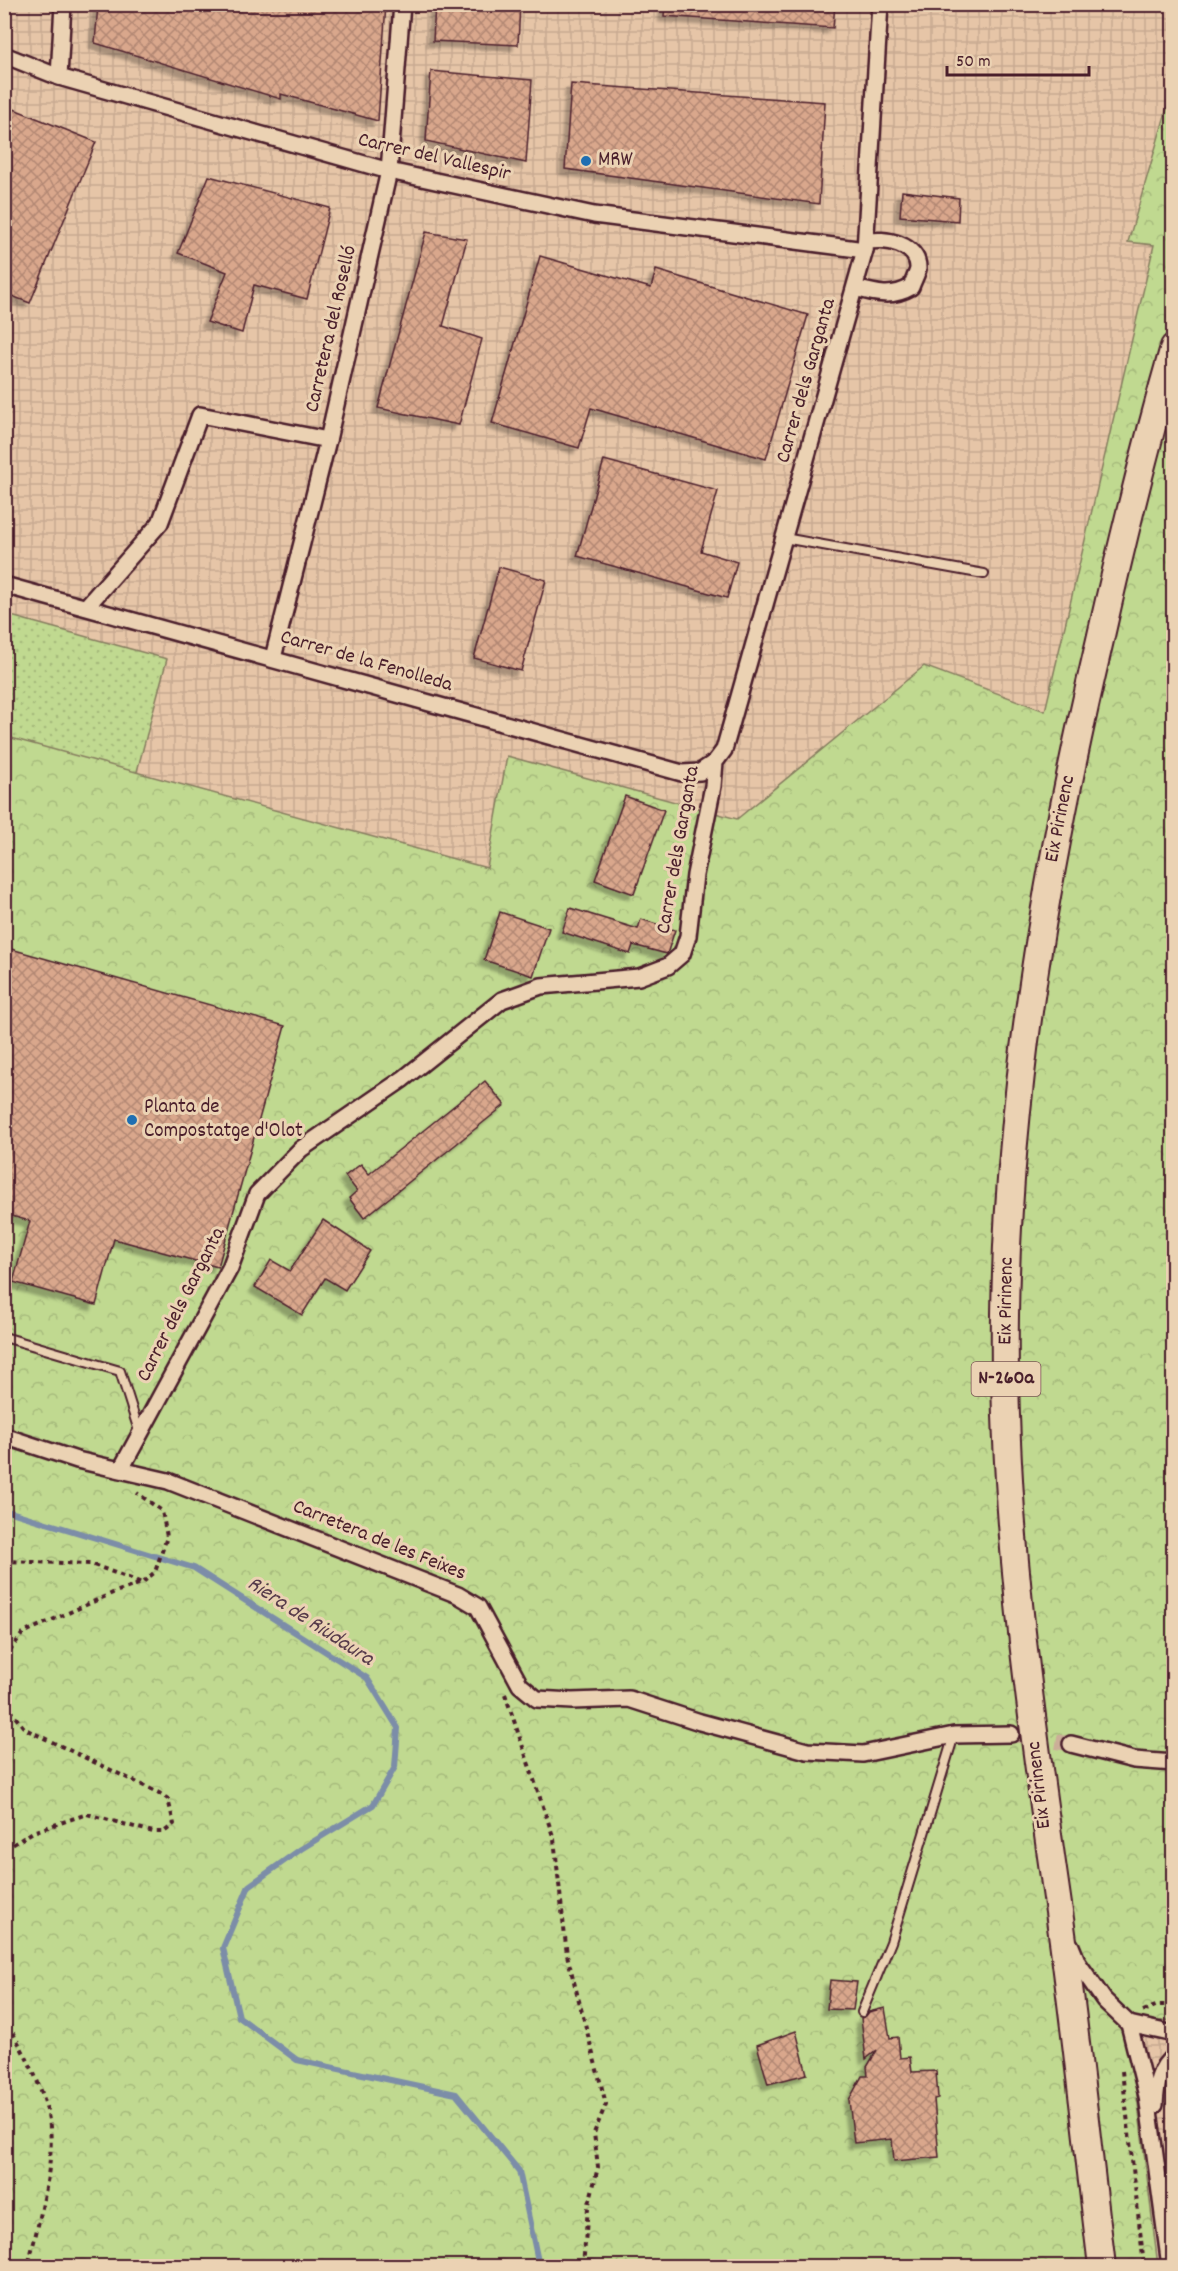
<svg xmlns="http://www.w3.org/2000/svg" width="1178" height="2271" font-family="Dekko,sans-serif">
<defs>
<pattern id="industrial-grid" width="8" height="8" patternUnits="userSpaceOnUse" patternTransform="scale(1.5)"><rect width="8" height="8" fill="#e6c5a7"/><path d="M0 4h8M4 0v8" fill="none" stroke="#c7a990"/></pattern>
<pattern id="grass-dots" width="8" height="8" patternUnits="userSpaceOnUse" patternTransform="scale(1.5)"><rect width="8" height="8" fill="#c0d990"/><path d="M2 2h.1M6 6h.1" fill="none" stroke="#a6ba7c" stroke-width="1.8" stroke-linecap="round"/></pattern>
<pattern id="park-crowns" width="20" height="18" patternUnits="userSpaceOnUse" patternTransform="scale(1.5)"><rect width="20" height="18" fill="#c0d990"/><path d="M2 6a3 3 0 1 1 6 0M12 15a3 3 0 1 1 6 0" fill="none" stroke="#a6ba7c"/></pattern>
<pattern id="building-cross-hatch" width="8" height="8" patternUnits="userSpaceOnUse" patternTransform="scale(1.5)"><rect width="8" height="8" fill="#d9a78c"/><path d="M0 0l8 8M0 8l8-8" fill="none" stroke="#b28773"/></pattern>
<filter id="shadow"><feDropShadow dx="-5.5" dy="5.5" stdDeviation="1.5" flood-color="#0004"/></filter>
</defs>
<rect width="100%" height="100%" fill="#ebd2b3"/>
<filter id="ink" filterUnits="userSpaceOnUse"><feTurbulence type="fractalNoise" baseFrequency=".0167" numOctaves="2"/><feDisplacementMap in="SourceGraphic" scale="12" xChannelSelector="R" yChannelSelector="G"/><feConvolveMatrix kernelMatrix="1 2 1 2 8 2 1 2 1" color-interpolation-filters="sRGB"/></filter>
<g filter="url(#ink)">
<g fill="url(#industrial-grid)">
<polygon points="4,5 1173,5 1173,88 1128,242 1155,244 1045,711 924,666 737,820 507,756 487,869 5,736"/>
<polygon points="1162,2024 1173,2026 1173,2266 1160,2266 1127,2040 1130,2026"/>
</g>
<polygon fill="url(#grass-dots)" stroke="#857c5e" stroke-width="1.5" points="4,614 167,659 84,970 5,947"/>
<polygon fill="url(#park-crowns)" stroke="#857c5e" stroke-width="1.5" points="1173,88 1174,2020 1128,2023 1158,2266 5,2266 4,736 487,868 507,756 737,819 924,666 1045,711 1154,245 1128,242"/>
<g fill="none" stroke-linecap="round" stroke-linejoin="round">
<polyline stroke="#7b8da8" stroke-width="6" points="4,1510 194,1568 367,1678 398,1728 395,1767 373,1805 301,1849 249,1886 223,1948 239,2017 297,2060 456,2094 519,2171 539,2266"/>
</g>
<g fill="url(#building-cross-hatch)" stroke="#4a1f2b" stroke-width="1.5" filter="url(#shadow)">
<polygon points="98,4 386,4 378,121 281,94 281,99 95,43"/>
<polygon points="435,4 520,4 518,45 433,41"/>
<polygon points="665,4 835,4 833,28 664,16"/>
<polygon points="431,71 532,80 526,163 426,141"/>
<polygon points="571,84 825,102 819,204 565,169"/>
<polygon points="4,105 96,142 30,303 4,293"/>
<polygon points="209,176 330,208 307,299 254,285 242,333 207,322 227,272 178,253"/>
<polygon points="902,191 959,198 958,221 900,216"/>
<polygon points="426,232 467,239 443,326 482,339 459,425 378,408"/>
<polygon points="540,256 651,288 656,270 808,315 766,459 591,408 579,448 492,423"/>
<polygon points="604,460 718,491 701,551 737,562 727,598 577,556"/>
<polygon points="499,567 546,580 521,671 474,658"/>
<polygon points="625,796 664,810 634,894 595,880"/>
<polygon points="570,908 638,929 641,919 675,930 667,954 633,945 630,954 562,932"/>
<polygon points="500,912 549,928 533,976 484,960"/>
<polygon points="4,947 285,1026 218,1267 114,1239 96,1305 13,1282 30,1221 4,1214"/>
<polygon points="485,1081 505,1105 364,1218 349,1198 357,1191 345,1176 361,1164 369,1174"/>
<polygon points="323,1220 370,1251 345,1290 325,1278 302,1315 255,1287 271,1260 290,1271"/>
<polygon points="830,1980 857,1982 853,2010 827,2009"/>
<polygon points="885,2008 890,2038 898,2037 900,2058 910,2057 912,2072 936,2071 938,2098 934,2099 939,2157 894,2161 892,2139 854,2143 849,2100 862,2076 868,2076 867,2067 877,2050 866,2059 861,2018 866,2016 869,2012"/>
<polygon points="796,2031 807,2074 768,2084 757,2045"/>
</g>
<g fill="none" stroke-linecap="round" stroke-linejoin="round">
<polyline stroke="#cbae98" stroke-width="15" stroke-dasharray="15 8" stroke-linecap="butt" points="1011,1734 1071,1744"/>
<defs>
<g id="service">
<polyline points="784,538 984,574"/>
<polyline points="4,1337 120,1371 139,1431"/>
<polyline points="862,2012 891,1942 954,1735"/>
</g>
<g id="minor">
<polyline points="4,55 59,77 389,171 594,215 865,250"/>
<polyline points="59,77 63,4"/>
<path d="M855 288C877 294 892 298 911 287 913 281 917 274 918 269 919 244 884 237 866 242"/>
<polyline points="4,585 682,773 700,772 715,762"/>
<polyline points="86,607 160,523 200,415 328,440"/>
<polyline points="273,658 328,440 389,171 402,4"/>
<polyline points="4,1436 77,1460 168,1481 458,1595 478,1607 520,1685 537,1699 572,1701 629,1699 700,1722 807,1751 863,1754 954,1735 1011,1734"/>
<polyline points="121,1469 230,1268 257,1194 301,1149 403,1079 502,1000 541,986 639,977 668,966 682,954 688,936 695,875 713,786 715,762 724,750 865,250 880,4"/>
<polyline points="1071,1744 1134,1760 1174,1763"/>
<polyline points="1071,1946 1078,1963 1104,2000 1129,2024 1147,2096 1170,2266"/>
<polyline points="1129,2024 1174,2034"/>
<path d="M1155 2105C1156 2087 1158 2068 1174 2056"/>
</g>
<path id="primary" d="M1102 2266C1087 2144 1075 2020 1057 1898 1029 1705 1002 1511 1005 1315 1008 1087 1048 862 1100 640 1122 542 1146 444 1174 347"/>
</defs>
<use href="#service" stroke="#4a1f2b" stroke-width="12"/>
<use href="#minor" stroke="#4a1f2b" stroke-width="20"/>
<use href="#primary" stroke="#4a1f2b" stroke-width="30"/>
<g stroke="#4a1f2b" stroke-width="4" stroke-dasharray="4.5 4.5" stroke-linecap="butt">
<polyline points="4,1561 91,1564 142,1583"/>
<polyline points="4,1658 23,1633 115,1592 142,1583 155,1572 167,1537 162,1511 137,1493"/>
<polyline points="505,1694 554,1839 567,1955 606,2104 594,2133 598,2167 588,2208 583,2266"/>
<polyline points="4,1703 25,1729 159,1793 168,1799 174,1824 164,1832 153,1832 87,1814 33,1832 4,1850"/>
<polyline points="1143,2011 1158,2005 1174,2005"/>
<path d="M4 2017C21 2048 41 2080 48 2115 58 2158 38 2223 28 2266"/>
<polyline points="1122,2071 1144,2266"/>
</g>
<use href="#service" stroke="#ebd2b3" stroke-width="8"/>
<use href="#minor" stroke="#ebd2b3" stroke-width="15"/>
<use href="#primary" stroke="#ebd2b3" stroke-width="26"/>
</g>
</g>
<g fill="#1f6fb2" stroke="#ebd2b3" stroke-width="2">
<circle cx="586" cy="161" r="6"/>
<circle cx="132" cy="1120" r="6"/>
</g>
<g text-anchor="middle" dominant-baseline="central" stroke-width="6" stroke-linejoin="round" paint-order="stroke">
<rect fill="#ebd2b3" stroke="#7a5554" stroke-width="1.5" x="971.5" y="1362" width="69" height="34" rx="4.5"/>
<g font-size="20" font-weight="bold" fill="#4a1f2b">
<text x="1006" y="1379">N-260a</text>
</g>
<g font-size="21" fill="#4a1f2b" stroke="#ebd2b3">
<text transform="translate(434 158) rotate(13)">Carrer del Vallespir</text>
<text transform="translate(332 329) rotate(-77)">Carretera del Roselló</text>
<text transform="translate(807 381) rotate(-74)">Carrer dels Garganta</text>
<text transform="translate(366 662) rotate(16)">Carrer de la Fenolleda</text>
<text transform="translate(1061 819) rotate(-79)">Eix Pirinenc</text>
<text transform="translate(679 850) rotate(-80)">Carrer dels Garganta</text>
<text transform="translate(1007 1301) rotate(-89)">Eix Pirinenc</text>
<text transform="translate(182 1305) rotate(-63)">Carrer dels Garganta</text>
<text transform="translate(379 1541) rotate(22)">Carretera de les Feixes</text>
<text transform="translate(1040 1785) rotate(-97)">Eix Pirinenc</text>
</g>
<g font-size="21" fill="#4a1f2b" stroke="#ebd2b3" text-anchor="start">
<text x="598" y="161">MRW</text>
<text x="144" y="1108">Planta de<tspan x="144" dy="24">Compostatge d'Olot</tspan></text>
</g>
<g font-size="22" font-style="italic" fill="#563a4a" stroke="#ebd2b3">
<text transform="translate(310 1622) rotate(33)">Riera de Riudaura</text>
</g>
</g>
<rect width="1178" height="2271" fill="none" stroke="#ebd2b3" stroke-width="24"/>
<rect x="12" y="12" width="1154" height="2247" fill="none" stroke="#4a1f2b" stroke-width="2" filter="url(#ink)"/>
<path d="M947 66v9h142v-9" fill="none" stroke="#4a1f2b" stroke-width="3"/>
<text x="956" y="66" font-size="18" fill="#4a1f2b" stroke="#ebd2b3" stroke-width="4.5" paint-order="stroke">50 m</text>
</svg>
